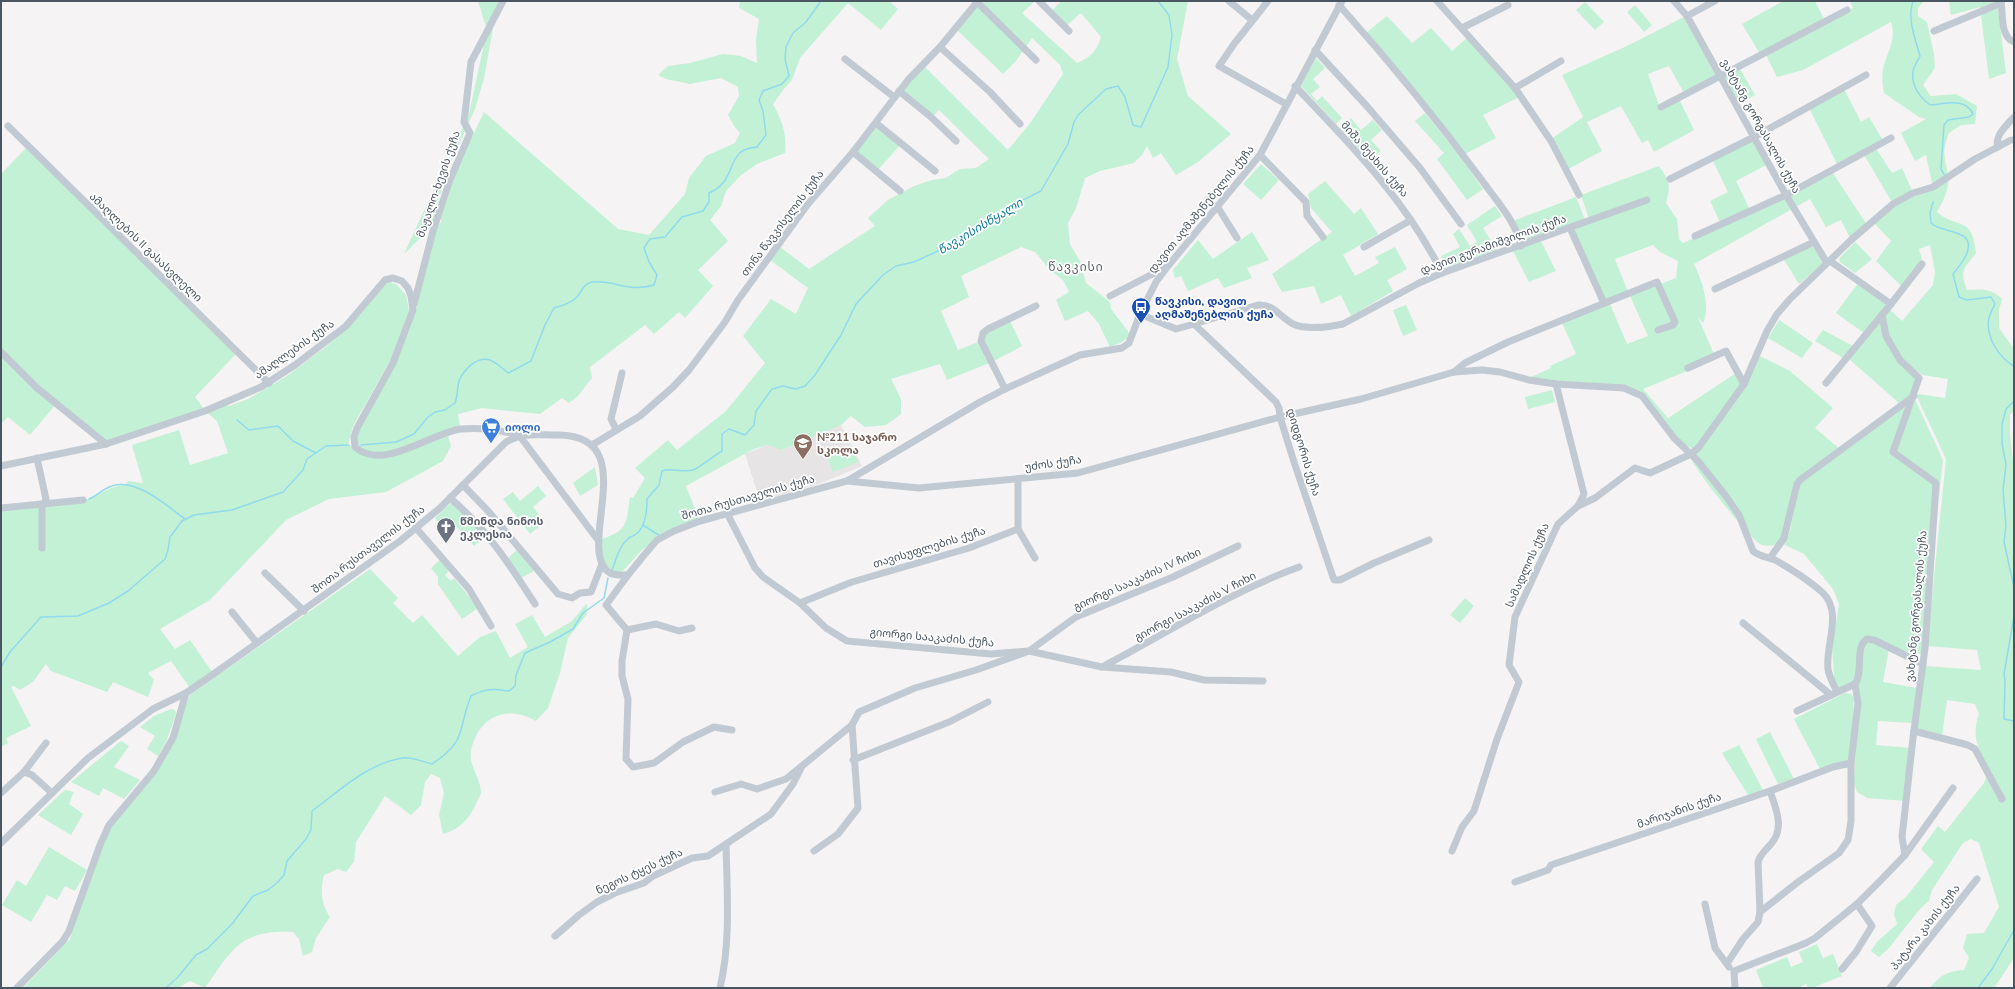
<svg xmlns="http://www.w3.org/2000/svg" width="2015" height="989" font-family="Mulish,'Noto Sans Georgian',sans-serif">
<rect width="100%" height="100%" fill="#f5f3f3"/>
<polygon fill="#e6e4e5" points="841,425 862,466 819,484 760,501 745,454 767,445 783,450"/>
<g fill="#c3f1d5">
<polygon points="478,1 498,1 484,78 475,109 447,171 431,227 404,254 469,114 487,30"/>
<path d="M740 1H889L898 9 881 30 848 3 800 58 792 80 784 89 773 104C782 121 787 134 785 153L757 164 741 175 726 191 721 206 710 220 728 241 698 270 713 286 685 318 679 312 654 334 645 325 590 367 592 378 577 397 569 403 562 398 540 414 482 408 458 414 460 427 388 452 367 453 357 447 358 430 416 309 437 224 441 223V217L459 164 484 112 618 229 649 235 685 194 689 178 706 156 735 143 740 133 734 126 728 115 739 96 738 87 721 78 690 84 666 79 658 75 668 66 690 63 723 54 741 56 757 63 756 40 759 19 739 8Z"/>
<path d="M978 1H1035L1022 13 1077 63C1090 58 1097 51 1101 37L1081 13 1065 27 1050 12 1061 1H1188L1177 59 1188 96 1231 134 1198 162 1176 175 1161 153 1153 158 1147 146 1142 155 1134 163 1100 171 1085 178 1076 208 1068 223 1070 244 1080 261 1086 283 1110 302 1111 309 1130 334 1128 338 1120 343 1110 347 1099 324 1088 311 1065 321 1056 300 1069 292 1063 280 1050 270 1035 252 1021 247 961 276 969 297 941 311 958 350 981 341 983 333 1009 319 1022 346 992 362 947 380 940 364 891 379 901 399V414L886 425 865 427 851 416 841 425 782 450 767 445 754 449 686 486 699 519 657 539 641 551 622 572 615 573 603 562 601 539C629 531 626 522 630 497L633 498 645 478 635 468 668 440 677 450 726 411 765 363 743 336 771 299 796 314 808 288 770 260 780 247 809 269 875 226 868 218 888 200 914 186 932 180 946 178 960 169 976 168 989 159 939 110 933 117 901 92 923 65 1008 150 1031 122 1063 74 1060 65 1032 38 1016 61 1003 74 955 28Z"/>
<polygon points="1783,1 1815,1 1824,19 1760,54 1742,24"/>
<path d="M1850 1H1924L1918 8V16L1927 22 1934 54 1935 68 1923 85 1931 96 1956 94 1977 106 1975 124 1961 125 1949 133C1941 154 1945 156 1948 176 1950 188 1943 202 1937 212 1956 229 1973 215 1976 253 1964 269 1959 270 1967 290 1982 289 1991 288 2002 299L1999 310V328L2014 349V411L2010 415V434L2014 470V958L1994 988H1930C1940 975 1948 971 1964 970L1969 958 1963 948 1967 934 1984 933 1999 907 1979 843 1971 839 1963 843 1932 890 1929 901 1919 910 1889 948 1879 957 1871 951 1877 942 1897 924 1894 914 1896 905 1906 897 1934 862 1921 849 1938 826 1945 832 1984 783 1989 768C1978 747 1971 738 1979 714L1975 704 1947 700 1942 736 1916 730 1925 666 1981 670 1977 650 1927 646 1946 459 1917 397 1918 394 1945 398 1948 379 1922 375 1901 359 1888 335 1883 315 1889 309 1902 321 1933 285 1935 272 1930 245 1919 249 1922 260 1901 286 1876 261 1891 241 1874 223 1893 204 1863 153 1838 166 1808 106 1843 87 1861 122 1869 117 1884 142 1875 147 1892 173 1902 168 1913 193 1933 187 1926 155 1915 161 1901 133 1926 119 1919 117 1884 93C1882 82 1881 73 1885 62 1890 46 1896 39 1891 22L1803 70 1777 77 1765 53 1853 8Z"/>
<polygon points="1949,1 1997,1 2006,73 1989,79 1980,7 1951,15"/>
<polygon points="1585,2 1604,22 1595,30 1576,10"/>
<polygon points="1635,5 1652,25 1644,32 1627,12"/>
<polygon points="1387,16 1412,43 1431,28 1452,51 1467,38 1519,97 1483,115 1496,138 1465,154 1366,33"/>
<polygon points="1684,17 1718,76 1684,93 1669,66 1648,74 1660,108 1679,99 1694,130 1654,152 1648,140 1642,143 1621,106 1587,122 1602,151 1568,169 1551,139 1583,117 1562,75 1627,46"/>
<polygon points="1316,58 1325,68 1313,79 1320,87 1311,94 1317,101 1322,96 1342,118 1336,124 1300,85"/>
<polygon points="1739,67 1755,95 1737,105 1721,76"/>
<polygon points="1425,113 1461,158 1483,189 1467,200 1437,159 1444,153 1415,121"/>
<polygon points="1351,118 1361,130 1373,120 1382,130 1371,140 1381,151 1370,161 1340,128"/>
<polygon points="877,126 901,144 877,171 855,153"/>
<polygon points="1754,139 1768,164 1736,181 1750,210 1720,222 1710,201 1728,192 1712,159"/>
<path d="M26 148 236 354 195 397 205 410 220 405 229 406 248 399 287 376 328 345 362 313 387 282 396 284 406 295 409 310 395 352 353 426 348 445 380 456 447 432 451 446 443 461 386 492 329 499 286 520 210 600 160 629 175 649 190 640 212 672 190 688 171 661 148 673 154 680 148 697 113 682 107 692 51 671 46 664 33 682 20 690 14 686 11 687 31 726 6 738 8 743 1 747V508L89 499C103 493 109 486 126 485L128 481 143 483 132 445 179 430 190 465 228 453 217 421 205 411 106 444 56 404 30 435 8 417 1 424V174Z"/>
<polygon points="1261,164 1279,180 1261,200 1243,184"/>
<path d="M1659 166C1670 182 1671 185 1666 203L1677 219 1679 239 1683 243 1786 197 1792 209 1694 264C1702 281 1711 305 1703 323L1698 317 1716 359 1643 389 1668 418 1736 373 1742 384 1694 449 1682 444 1643 394 1529 378 1551 368 1550 366 1576 354 1562 323 1610 304 1627 344 1648 336 1630 296 1676 278 1678 261 1660 252 1653 245 1615 259 1628 292 1605 301 1573 230 1589 219 1581 195Z"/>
<polygon points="1831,170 1867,225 1851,240 1841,220 1826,227 1810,199 1794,208 1786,195"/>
<polygon points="1325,181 1354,214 1361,208 1378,234 1343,255 1355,276 1379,263 1375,257 1395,247 1407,269 1387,280 1393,291 1351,316 1341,295 1321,304 1314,286 1282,292 1272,274 1332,232 1311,208 1308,194"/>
<polygon points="1576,197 1585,220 1523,243 1521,233 1513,221"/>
<polygon points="1495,206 1502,216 1483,228 1497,250 1445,268 1441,256 1460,247 1453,234 1459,229 1470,246 1477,242 1467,225"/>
<polygon points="1252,232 1269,260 1247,268 1252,278 1224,288 1218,278 1188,291 1181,276 1175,278 1173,270 1198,240 1213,259"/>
<polygon points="1541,241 1556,271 1529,282 1513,251"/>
<polygon points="1855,242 1872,259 1855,273 1840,262 1839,259"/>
<polygon points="1811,245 1824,262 1799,284 1783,258"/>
<polygon points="1859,282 1889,304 1864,333 1836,313"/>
<polygon points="1406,305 1417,330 1403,336 1393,310"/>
<polygon points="1881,318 1885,335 1917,378 1913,395 1899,403 1848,358"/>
<polygon points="1779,320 1813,343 1802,358 1768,338"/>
<polygon points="1823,330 1853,346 1843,358 1815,341"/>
<path d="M1760 356 1790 371 1833 408 1815 428 1840 449 1798 479 1788 523 1778 544C1773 545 1767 547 1762 545 1750 540 1698 473 1691 459Z"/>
<polygon points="1552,390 1555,402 1528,409 1525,397"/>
<polygon points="1914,397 1943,460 1922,654 1889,649 1883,682 1917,688 1912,723 1878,721 1876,745 1910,748 1905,801 1867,798 1857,792 1854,784 1858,701 1857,694 1852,689 1835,692 1832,647 1839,604 1833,589 1804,554 1783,544 1790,531 1799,484"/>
<polygon points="851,446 858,462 833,472 827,456"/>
<polygon points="595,467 598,485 580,496 573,483"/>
<polygon points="538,486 546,496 533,507 545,522 530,534 503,499 513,492 520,501"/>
<polygon points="452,502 486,536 474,546 456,526 447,533 435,518"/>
<polygon points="518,549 534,571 521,578 508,558"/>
<polygon points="440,560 449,571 445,575 451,581 454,578 478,608 462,619 438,584 438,577 431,568"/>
<path d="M370 569 398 598 393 603 413 623 422 615 458 656 480 637 496 631 510 658 528 647 515 624 532 615 545 637 572 621 587 603V614L568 638 560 673 548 708 536 721C506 704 478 717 471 751 468 764 481 779 481 793 480 796 477 801 476 804 468 820 460 829 443 834L439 815 444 793 440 778 431 774 425 782 421 805 411 815 385 796 356 842 354 862 346 872 338 869 324 875C320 890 321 904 330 917L316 938 312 952 303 956 299 939 293 932C240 930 233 948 205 988L190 981 178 988H23L70 939 101 847 115 821 151 779 190 695Z"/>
<polygon points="1465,598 1474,606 1460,623 1450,615"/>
<polygon points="1845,693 1851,694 1854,698 1851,759 1820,769 1794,719"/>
<polygon points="171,709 175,710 176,714 166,742 158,756 147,749 155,736 140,727 154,716"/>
<polygon points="1770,732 1794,779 1778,784 1756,739"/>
<polygon points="121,741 129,746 114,767 140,780 124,799 103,788 99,796 71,782"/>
<polygon points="1739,745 1763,790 1748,795 1722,753"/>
<polygon points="65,790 74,792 69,804 83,814 71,835 38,815"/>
<polygon points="49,847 87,870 75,891 65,886 57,900 47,895 31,922 2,905 17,880 26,886"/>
<polygon points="1817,944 1823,958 1833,954 1842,976 1812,988 1808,988 1806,984 1798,988 1763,988 1756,970 1787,957 1791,967 1803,962 1799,952"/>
</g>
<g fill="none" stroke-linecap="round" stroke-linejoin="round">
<g stroke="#90daee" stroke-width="1.5">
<path d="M1913 1C1907 19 1915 38 1920 56 1918 60 1914 66 1913 71 1911 85 1919 97 1930 105 1945 104 1966 97 1973 114L1969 117 1948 120 1944 125 1941 169 1945 176"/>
<path d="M1933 202 1930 213 1931 223C1942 234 1976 228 1967 253 1964 261 1958 268 1953 274L1959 297 1967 300 1991 297 1995 304C1993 308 1990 313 1989 318 1985 336 1999 358 2014 366"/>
<polyline points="2014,401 2006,409 2002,424 2002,443 2006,465 2003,490 2006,526 2004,542 2014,587"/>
<polyline points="237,420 249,430 278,426 293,441 316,453"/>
<path d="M361 445 396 442 414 434 427 418 435 412 445 410 455 403C458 396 457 388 459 381 464 370 476 356 490 360 496 362 503 369 508 373L531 361 545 325 554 308C562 306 571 303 577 297 582 291 583 284 592 282 614 279 626 293 654 285L657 275 649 262 644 248 650 239 665 237 682 217 703 211 709 202V193C734 183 728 158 744 150 748 148 753 148 757 147L766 135 763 111 759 100 763 91 782 84 789 76 785 59 786 47 793 33 806 22 821 1"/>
<path d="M89 499C96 496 101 491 107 488 132 474 166 505 185 519"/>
<polyline points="643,525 660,536"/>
<path d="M612 570C616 560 619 546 628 539 630 536 634 536 636 534 646 527 647 510 647 499L659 485 662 471C670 467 682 473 693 470 699 468 715 455 722 451V434L729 429 745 435 754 425 756 411 772 389 783 386 796 389 805 386 815 375 841 335 856 304 883 275 896 266 914 262 951 245 979 229 1007 208 1041 191 1068 144 1074 122 1078 115 1106 89 1118 86 1125 97 1133 125 1141 127 1168 67 1172 35 1169 15 1158 1"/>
<polyline points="2014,616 2004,674 2005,681 2004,719 2014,721"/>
<polyline points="1,667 10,652 41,617 78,616 109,603 128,591 165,559 168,550 170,537 182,521 194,515 232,510 283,492 303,470 307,459 326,446 349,445"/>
<path d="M166 988 178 977 196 955 207 949 232 924 253 896 268 890 278 882 284 875 287 861 306 839 311 830 312 811C339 791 367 764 402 758 410 756 424 762 432 764 468 740 457 731 471 696 484 689 494 688 509 691L515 686 516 675 525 653 550 642 573 629 583 613 604 598 608 578"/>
<polyline points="1978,988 1992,969 2014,930"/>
</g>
<g stroke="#c1cad2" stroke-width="7">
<polyline points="976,1 1036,60"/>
<polyline points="1039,1 1069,31"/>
<polyline points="1229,1 1252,20"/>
<polyline points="1268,1 1234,44 1219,66 1286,104"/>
<polyline points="1437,1 1515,88 1551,141 1579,195"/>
<polyline points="1674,1 1687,16 1786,195 1827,263"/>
<path d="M2001 1C2003 13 2000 37 2014 42"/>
<path d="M1339 5C1390 62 1439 122 1484 183 1498 203 1516 222 1521 246"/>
<polyline points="1687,16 1715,1"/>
<polyline points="1462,28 1508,5"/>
<polyline points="1934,31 2001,3"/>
<polyline points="940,47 990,92 1020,124"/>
<polyline points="1315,50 1365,104 1420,168 1461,224"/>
<polyline points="845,59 894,97"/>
<path d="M1295 86C1350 144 1407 201 1442 273"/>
<polyline points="1515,88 1561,61"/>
<polyline points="899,91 931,117 956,141"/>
<polyline points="1661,107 1847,10"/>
<polyline points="876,123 935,171"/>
<polyline points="8,126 269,383"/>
<path d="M1998 147C1994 136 2007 125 2014 117"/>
<polyline points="853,152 900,191"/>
<polyline points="1260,155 1306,202 1307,216 1323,237"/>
<polyline points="1670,179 1754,137 1866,75"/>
<polyline points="1217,206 1237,238"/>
<polyline points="1570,228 1604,303"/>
<polyline points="1695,236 1786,195 1891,138"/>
<polyline points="1364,247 1411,220"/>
<polyline points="1715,289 1814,242"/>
<polyline points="1110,296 1166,267"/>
<polyline points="414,304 433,231 450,180 470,133 464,122 471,62 503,1"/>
<polyline points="1891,304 1922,264"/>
<polyline points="1140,314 1176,329 1194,324 1276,402 1279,408 1280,417 1294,462 1334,580 1340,580 1374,563 1429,540"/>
<polyline points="1882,315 1886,336 1900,360 1919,378 1893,452 1936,483 1925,648 1913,738 1902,837 1905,855"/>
<path d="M1194 324 1258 305C1274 304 1280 317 1293 324 1307 330 1329 327 1343 324L1419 283 1442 273 1647 200"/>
<polyline points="1,352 37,388 106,444"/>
<polyline points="1688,368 1726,351 1744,384"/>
<polyline points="1454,372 1465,363 1508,342 1657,282 1675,322 1673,325 1658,330"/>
<polyline points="1826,383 1891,304 1830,261"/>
<polyline points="1556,384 1584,494 1578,506"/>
<polyline points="1005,389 981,341 983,333 988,329 1036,306"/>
<polyline points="616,429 611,419 622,373"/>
<polyline points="519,435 598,540"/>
<polyline points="592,445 640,416 673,387 689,370 725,322 738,300 808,204 853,152 908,80 940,47 978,1"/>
<polyline points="37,458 46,499 42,507 42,548"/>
<path d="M1 466 106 444 205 411 261 387 295 365 346 326 385 280 393 278 402 281 408 288 411 296 413 310 393 363 357 428 354 437 355 447C383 472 430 433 461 429 482 427 499 430 519 435"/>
<path d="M847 481 919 488 1078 473 1280 417 1361 399 1454 372 1482 370 1500 372 1529 380 1556 384 1624 388 1642 396 1674 438 1698 461 1725 495 1739 515 1753 551C1760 557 1768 557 1775 560 1790 568 1811 582 1823 593 1843 613 1825 645 1828 669 1829 677 1834 685 1837 692"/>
<polyline points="463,485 489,512 558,594 572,598 580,593 591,592 602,564"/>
<path d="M450 498C486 528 510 565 535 604"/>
<polyline points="1,508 83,500"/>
<polyline points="727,513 755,568 763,577 800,603 826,628 847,641 991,654 1029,651 1102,667 1171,672 1204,680 1263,681"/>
<polyline points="416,528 469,589 491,626"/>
<polyline points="1018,529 1035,558"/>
<polyline points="1770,558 1784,538 1797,484 1800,480 1914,396"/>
<polyline points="265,573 304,611"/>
<polyline points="628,575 606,605 627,630 622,661 622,676 628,699 626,759 633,767 654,763 683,742 714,727 732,730"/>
<polyline points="800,603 852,582 969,548 1018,529 1018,479"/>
<polyline points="232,612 257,643"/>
<polyline points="1743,623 1831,695"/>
<polyline points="627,630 656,624 679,631 692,628"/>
<path d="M1102 667C1167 633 1230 592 1299 567"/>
<path d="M1855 684C1864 672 1854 647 1867 639L1874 640 1923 664"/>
<polyline points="1914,731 1968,745 1975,749 2002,799"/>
<polyline points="853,760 949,722 988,702"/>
<polyline points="24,772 32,775 52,793"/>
<polyline points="715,792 741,784 757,789 786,779 852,725"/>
<polyline points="1,793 24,772 46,743"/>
<path d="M1 843 88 758 153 709 186 693 215 673 400 541 440 508 506 442C524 432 536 435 557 435 646 434 573 550 610 573 616 576 622 575 628 575L645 554 657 540 674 531 700 521 847 481 980 402 1005 389 1080 355 1122 348 1129 343 1140 314 1156 282 1168 266 1260 155 1342 1"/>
<polyline points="814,851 838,834 858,808 852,725 859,712 915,688 976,670 1029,651 1076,617 1173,577 1238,546"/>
<polyline points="1452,851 1462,827 1474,811 1497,739 1519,682 1509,665 1515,617 1558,524 1578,506 1595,498 1635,468 1650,473 1691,454 1699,447 1744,384 1767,331 1777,314 1790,299 1851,240 1893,204 1913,193 1933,187 1975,159 2011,140 2014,140"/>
<polyline points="1515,882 1548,870 1551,865 1770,791 1833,767 1851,763"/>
<polyline points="1705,904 1715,948 1729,967"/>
<path d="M1760 912 1758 862C1760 854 1766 850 1771 844 1785 828 1776 809 1770 791"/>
<polyline points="555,936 579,915 597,902 615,893 644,883 653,876 692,858 708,856 771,814 793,784 801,768"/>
<polyline points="1728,962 1743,939 1758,922 1760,912 1798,882 1839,853 1848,840 1851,821 1851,763 1858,703 1855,684 1797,711"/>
<polyline points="1842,969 1856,952 1872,926 1857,904"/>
<polyline points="17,988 63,941 69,931 100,845 109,825 154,771 173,738 186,693"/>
<path d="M720 988C731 942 727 891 726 844"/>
<polyline points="1735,988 1734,971 1806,943 1815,938 1857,904 1883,878 1905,855 1953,788"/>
<polyline points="1890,988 1977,879"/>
</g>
</g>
<defs>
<symbol id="bus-pin" viewBox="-11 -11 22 30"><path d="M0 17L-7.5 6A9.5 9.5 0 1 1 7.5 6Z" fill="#1a4fb4" stroke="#fff"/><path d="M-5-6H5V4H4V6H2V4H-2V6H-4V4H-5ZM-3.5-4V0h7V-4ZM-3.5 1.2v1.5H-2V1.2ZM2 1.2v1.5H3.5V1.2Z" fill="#fff"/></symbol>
<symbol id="supermarket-pin" viewBox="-11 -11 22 30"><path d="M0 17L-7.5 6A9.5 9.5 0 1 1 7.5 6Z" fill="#3f7fe0" stroke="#fff"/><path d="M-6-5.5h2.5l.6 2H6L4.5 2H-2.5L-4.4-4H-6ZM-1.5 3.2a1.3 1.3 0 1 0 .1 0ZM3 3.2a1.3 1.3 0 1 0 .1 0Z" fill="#fff"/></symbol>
<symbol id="school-pin" viewBox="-11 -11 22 30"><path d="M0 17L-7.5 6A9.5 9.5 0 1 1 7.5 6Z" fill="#8d6e63" stroke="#fff"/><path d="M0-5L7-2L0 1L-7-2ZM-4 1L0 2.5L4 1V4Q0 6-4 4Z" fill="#fff"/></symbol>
<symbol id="church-pin" viewBox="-11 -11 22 30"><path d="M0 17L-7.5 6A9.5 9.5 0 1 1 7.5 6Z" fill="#6b7280" stroke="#fff"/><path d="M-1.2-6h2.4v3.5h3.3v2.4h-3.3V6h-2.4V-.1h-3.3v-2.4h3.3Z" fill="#fff"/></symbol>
</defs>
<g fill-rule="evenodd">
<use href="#bus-pin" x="1130" y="296" width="22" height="30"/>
<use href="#supermarket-pin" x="480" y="416" width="22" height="30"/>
<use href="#school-pin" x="792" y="432" width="22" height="30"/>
<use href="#church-pin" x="435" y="516" width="22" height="30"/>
</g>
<g text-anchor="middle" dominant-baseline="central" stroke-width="3.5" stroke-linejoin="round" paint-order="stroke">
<g font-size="11" fill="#4a5661" stroke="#fff">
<text transform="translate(1761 126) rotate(61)">ვახტანგ გორგასალის ქუჩა</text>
<text transform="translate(1375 159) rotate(49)">მიშა მესხის ქუჩა</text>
<text transform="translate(438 184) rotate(-71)">მაჟალო-ხევის ქუჩა</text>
<text transform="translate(1201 209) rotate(-51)">დავით აღმაშენებელის ქუჩა</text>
<text transform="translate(782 223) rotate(-53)">თინა წავკისელის ქუჩა</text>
<text transform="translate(1493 244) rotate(-20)">დავით გურამიშვილის ქუჩა</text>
<text transform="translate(146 247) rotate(44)">ამაღლების II გასასვლელი</text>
<text transform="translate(294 349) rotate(-35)">ამაღლების ქუჩა</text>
<text transform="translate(1304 452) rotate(73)">დიდგორის ქუჩა</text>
<text transform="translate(1053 463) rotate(-8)">უძოს ქუჩა</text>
<text transform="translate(748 497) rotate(-16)">შოთა რუსთაველის ქუჩა</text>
<text transform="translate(929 547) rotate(-17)">თავისუფლების ქუჩა</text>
<text transform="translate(368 549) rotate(-37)">შოთა რუსთაველის ქუჩა</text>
<text transform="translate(1527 565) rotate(-66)">სამადლოს ქუჩა</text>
<text transform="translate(1137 579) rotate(-24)">გიორგი სააკაძის IV ჩიხი</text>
<text transform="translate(1195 606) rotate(-28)">გიორგი სააკაძის V ჩიხი</text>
<text transform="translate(1916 606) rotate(-85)">ვახტანგ გორგასალის ქუჩა</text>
<text transform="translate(932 637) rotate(5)">გიორგი სააკაძის ქუჩა</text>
<text transform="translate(1679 810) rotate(-19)">მარიჯანის ქუჩა</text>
<text transform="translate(639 871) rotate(-25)">ნეგოს ტყეს ქუჩა</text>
<text transform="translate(1925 927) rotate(-52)">პატარა კახის ქუჩა</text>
</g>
<g font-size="11" font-weight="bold" fill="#164399" stroke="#fff" text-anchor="start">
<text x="1155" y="301">წავკისი, დავით<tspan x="1155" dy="13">აღმაშენებლის ქუჩა</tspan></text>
</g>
<g font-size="11" font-weight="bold" fill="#366cbe" stroke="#fff" text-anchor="start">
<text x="505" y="427">იოლი</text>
</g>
<g font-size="11" font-weight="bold" fill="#785e54" stroke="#fff" text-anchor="start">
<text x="817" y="437">№211 საჯარო<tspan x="817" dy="13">სკოლა</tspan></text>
</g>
<g font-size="11" font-weight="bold" fill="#5b616d" stroke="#fff" text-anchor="start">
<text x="460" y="521">წმინდა ნინოს<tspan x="460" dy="13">ეკლესია</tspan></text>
</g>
<g font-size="12" font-style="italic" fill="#0c7c9b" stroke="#fff">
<text transform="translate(980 226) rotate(-31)">წავკისისწყალი</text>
</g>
<g font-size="12" letter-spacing="1" fill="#5f6368" stroke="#fff">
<text x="1076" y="266">წავკისი</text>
</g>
</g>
<rect width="2015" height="989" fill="none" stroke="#4a5661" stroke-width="4"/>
</svg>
